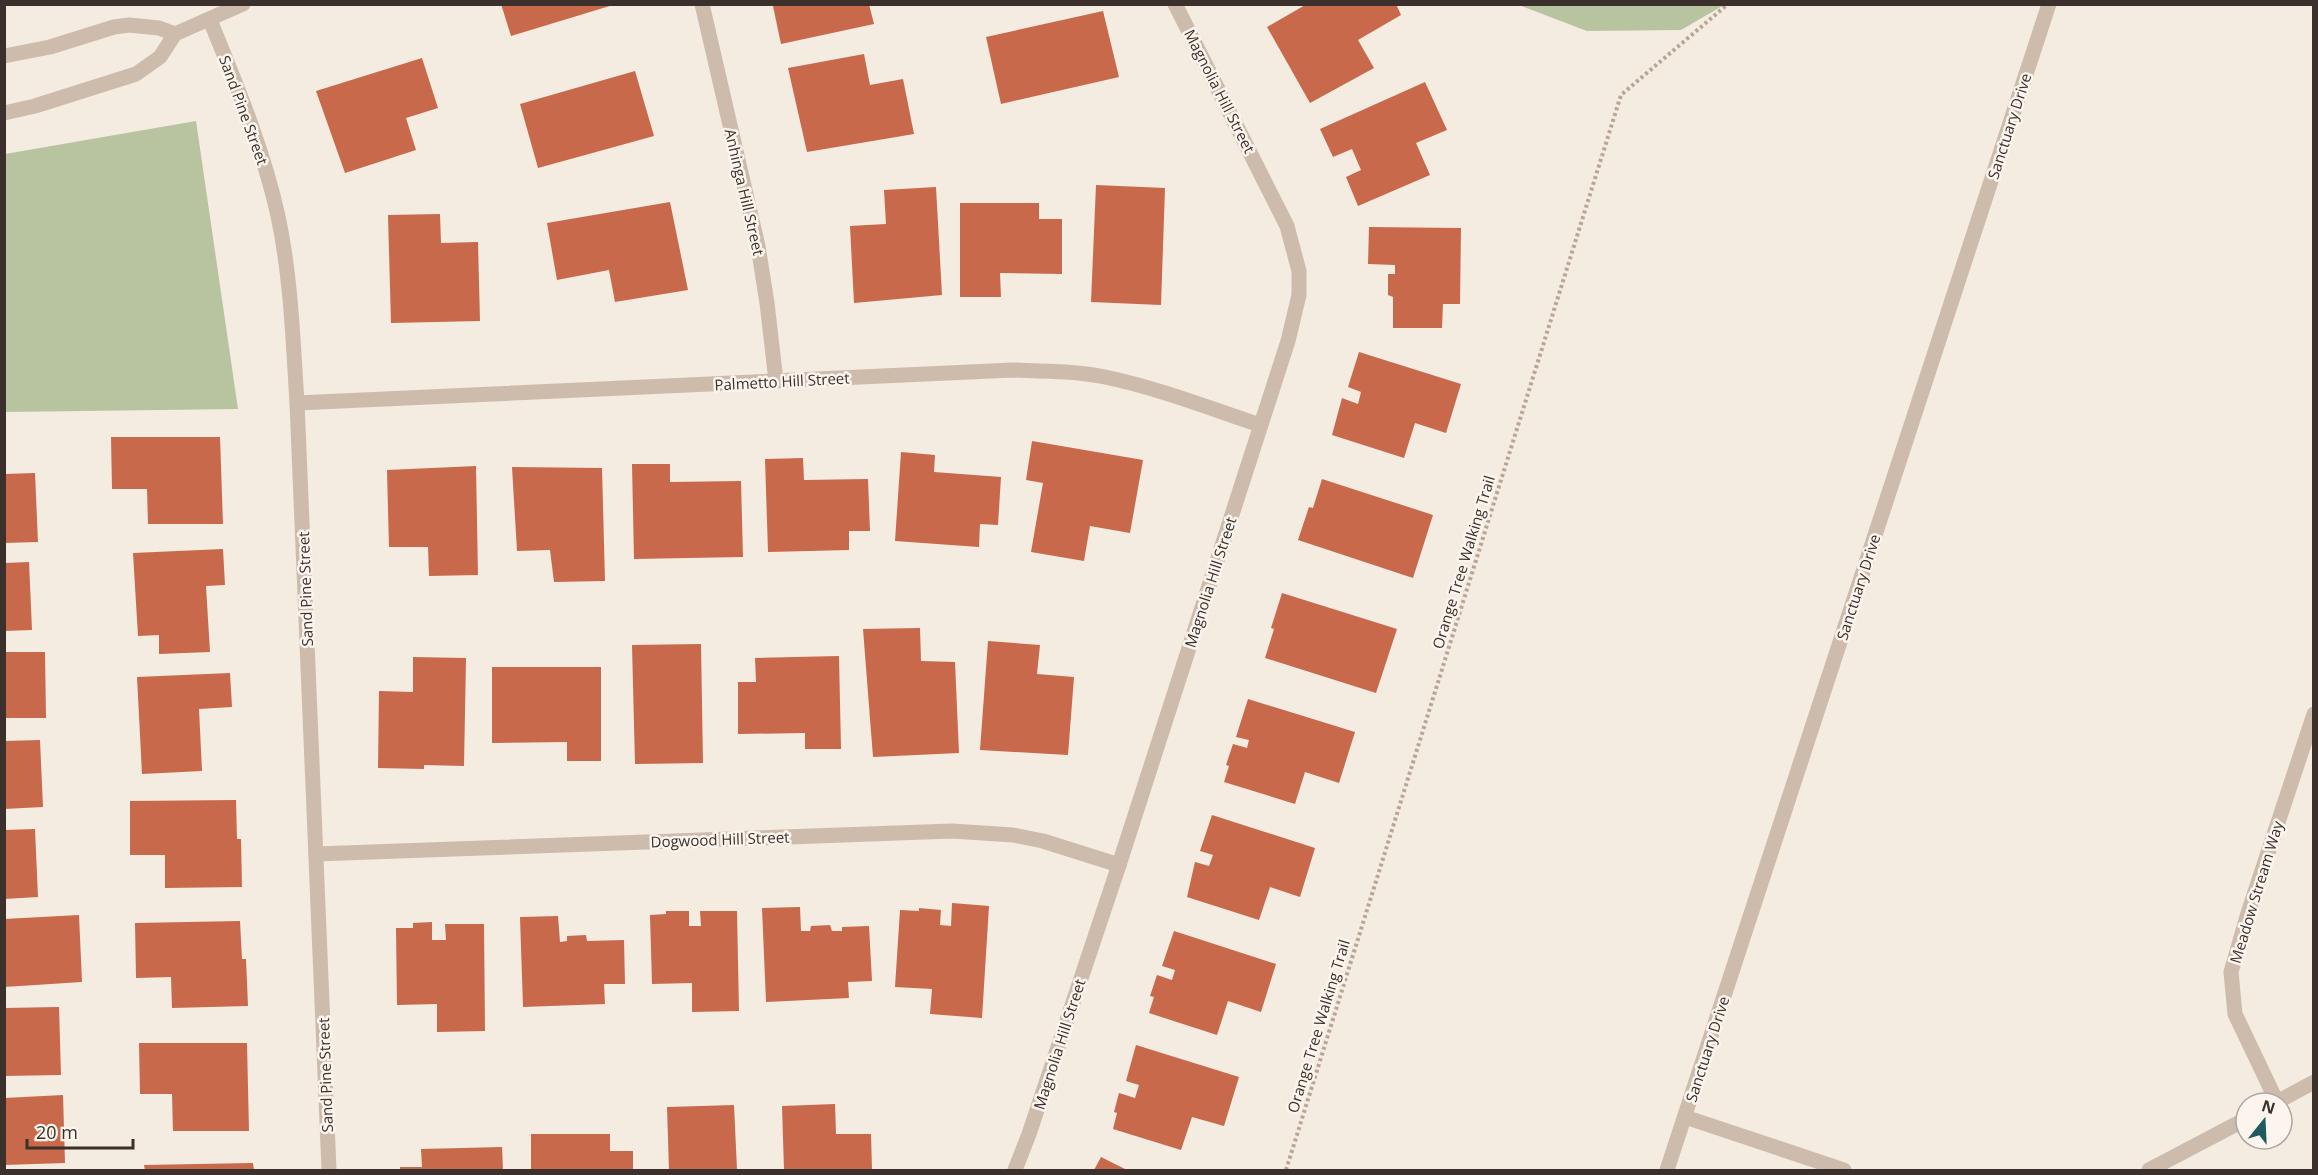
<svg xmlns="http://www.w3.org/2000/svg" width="2318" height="1175" font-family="'Open Sans',sans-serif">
<rect width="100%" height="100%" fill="#f4ebe1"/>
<g fill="#b8c4a0">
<polygon points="1519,5 1724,5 1681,30 1587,31"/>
<polygon points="196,121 238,409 5,412 5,154"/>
</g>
<g fill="#c8694b">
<polygon points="501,4 613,4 613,5 511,36"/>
<polygon points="782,4 869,4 874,24 781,44 773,6"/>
<polygon points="1307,4 1396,4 1401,15 1358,40 1374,68 1310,103 1267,27"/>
<polygon points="1103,11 1119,77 1001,104 986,37"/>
<polygon points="864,54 870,85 903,79 914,134 807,152 788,68"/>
<polygon points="422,58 438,108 406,118 416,150 345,173 316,91"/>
<polygon points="635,71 654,136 538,168 520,104"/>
<polygon points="1425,82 1447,130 1416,143 1430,175 1358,206 1346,177 1361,170 1352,149 1333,157 1320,129"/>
<polygon points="1096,185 1165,188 1161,305 1091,302"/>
<polygon points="936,187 942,295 854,303 850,226 886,224 884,190"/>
<polygon points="670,202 688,290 615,302 609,270 557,280 547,223"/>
<polygon points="960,203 1039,203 1039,219 1062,219 1062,274 1000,273 1001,297 960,297"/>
<polygon points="440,214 441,243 478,242 480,321 391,323 388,215"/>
<polygon points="1369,227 1461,228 1460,304 1443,304 1442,328 1393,328 1393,297 1388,295 1388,274 1395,274 1395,265 1368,264"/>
<polygon points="1359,352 1461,384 1446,433 1415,423 1404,458 1332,435 1342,398 1358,404 1361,392 1348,387"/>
<polygon points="111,437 220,437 223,524 148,524 147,489 112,489"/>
<polygon points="1032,441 1143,460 1130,533 1090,526 1084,561 1031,552 1043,483 1026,480"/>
<polygon points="901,452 935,455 934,472 1001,477 998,525 980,524 979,547 895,541"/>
<polygon points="803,458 804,480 868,479 870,531 849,531 849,550 768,552 765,459"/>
<polygon points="632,464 670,464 670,482 741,481 743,557 634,559"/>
<polygon points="476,466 478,575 429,576 428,547 389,547 387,470"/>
<polygon points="512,467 602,468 605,581 554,582 550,550 517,551"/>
<polygon points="35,473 38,542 4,543 4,474"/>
<polygon points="1322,479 1433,515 1413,578 1298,540 1309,507 1313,508"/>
<polygon points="223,549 225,585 206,586 210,652 159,654 159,635 138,636 133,553"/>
<polygon points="29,562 32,630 4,631 4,563"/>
<polygon points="1282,593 1397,629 1376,693 1265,658 1274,629 1271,628"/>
<polygon points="920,628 921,661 955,662 959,753 873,757 863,629"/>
<polygon points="988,641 1040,645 1037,674 1074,677 1068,755 980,750"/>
<polygon points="701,644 703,763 635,764 632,645"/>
<polygon points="4,652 45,652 46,718 4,718"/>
<polygon points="839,656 841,749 805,749 805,733 738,734 738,682 756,682 755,658"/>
<polygon points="413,657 466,658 464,766 424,765 424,769 378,768 379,691 413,692"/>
<polygon points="492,667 601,667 601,761 567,761 567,742 492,743"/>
<polygon points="230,673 232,707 199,709 202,771 142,774 137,677"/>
<polygon points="1248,699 1355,732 1339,783 1305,772 1295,804 1224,782 1229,766 1226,765 1233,744 1247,748 1249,740 1236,737"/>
<polygon points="40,740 43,807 4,809 4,741"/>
<polygon points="236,800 237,839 241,839 242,887 165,888 165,855 130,855 130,801"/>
<polygon points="1212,815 1315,848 1300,897 1270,887 1259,920 1187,897 1195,862 1209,866 1213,855 1200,851"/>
<polygon points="35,829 38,897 4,899 4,830"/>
<polygon points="952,903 989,906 982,1018 930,1014 932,989 895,987 900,910 919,911 919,908 941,910 940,925 951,926"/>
<polygon points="800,907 801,931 810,931 811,926 830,925 832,931 842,931 842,927 869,926 872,981 848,982 849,998 766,1002 762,908"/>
<polygon points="666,911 689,911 689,926 701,926 700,911 737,911 739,1011 692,1012 692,983 652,984 650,915 666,914"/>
<polygon points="79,915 82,982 4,987 4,919"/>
<polygon points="558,916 560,942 567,941 567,936 586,935 587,941 624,940 625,984 604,984 605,1004 523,1007 520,917"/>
<polygon points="240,921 242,959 246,959 248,1006 172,1008 171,977 136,978 135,923"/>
<polygon points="432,922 432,940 446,940 445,924 484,924 485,1031 437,1032 437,1004 397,1005 396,928 413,928 413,923"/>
<polygon points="1174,931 1276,964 1261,1012 1228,1001 1217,1035 1149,1013 1154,997 1150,996 1157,975 1172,980 1175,970 1162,966"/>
<polygon points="59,1007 61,1075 4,1076 4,1008"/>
<polygon points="139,1043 247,1043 249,1131 173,1131 172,1094 140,1094"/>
<polygon points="1136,1045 1239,1077 1224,1126 1192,1117 1181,1150 1113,1129 1117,1113 1114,1112 1119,1093 1135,1098 1139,1085 1126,1081"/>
<polygon points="63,1095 65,1163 4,1165 4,1098"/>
<polygon points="835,1104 836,1134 871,1134 872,1170 784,1170 782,1106"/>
<polygon points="734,1105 737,1170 669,1170 667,1107"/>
<polygon points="531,1134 610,1134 610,1151 633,1151 633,1170 531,1170"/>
<polygon points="502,1147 503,1170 400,1170 400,1167 422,1167 421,1149"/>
<polygon points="1101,1157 1127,1170 1094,1170"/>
<polygon points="253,1163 254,1170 145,1170 144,1165"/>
</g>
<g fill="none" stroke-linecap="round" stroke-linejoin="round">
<polyline stroke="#b9a596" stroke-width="4" stroke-dasharray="3 3" stroke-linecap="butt" points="1286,1170 1621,95 1728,4"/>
<g stroke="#cdbbac" stroke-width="15">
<polyline points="702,4 758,246 767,303 776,381"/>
<path d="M210 20C236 84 263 148 278 216 291 277 293 341 297 403L329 1170"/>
<polyline points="4,56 50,47 114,27 129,25 159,28 175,34"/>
<polyline points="4,113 35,106 136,74 160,57 175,34 243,4"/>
<path d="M297 403 1013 370C1043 371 1075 371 1105 377 1158 388 1209 408 1260 425"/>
<polyline points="316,854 952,831 1013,835 1043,841 1119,865"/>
<polyline points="2277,1102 2235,1014 2231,972 2248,913 2314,714"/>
<polyline points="2275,1103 2314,1082"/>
<polyline points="1685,1117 1844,1170"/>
<polyline points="1015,1170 1029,1134 1119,865 1288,341 1299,295 1299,271 1287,226 1175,4"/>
<polyline points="1667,1170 2049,4"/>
<polyline points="2149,1170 2246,1119"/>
</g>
</g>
<g text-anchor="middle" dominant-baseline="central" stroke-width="5" stroke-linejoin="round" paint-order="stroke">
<g font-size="15" fill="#3b302b" stroke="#fbf5ee">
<text transform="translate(1220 91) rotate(63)">Magnolia Hill Street</text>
<text transform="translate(244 110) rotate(70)">Sand Pine Street</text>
<text transform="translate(2009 126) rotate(-72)">Sanctuary Drive</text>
<text transform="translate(745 192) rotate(77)">Anhinga Hill Street</text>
<text transform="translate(782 381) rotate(-3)">Palmetto Hill Street</text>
<text transform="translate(1463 562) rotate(-73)">Orange Tree Walking Trail</text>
<text transform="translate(1210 582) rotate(-72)">Magnolia Hill Street</text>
<text transform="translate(1858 587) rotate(-72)">Sanctuary Drive</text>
<text transform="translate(305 589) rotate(-92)">Sand Pine Street</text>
<text transform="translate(720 839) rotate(-2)">Dogwood Hill Street</text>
<text transform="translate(2256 892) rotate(-73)">Meadow Stream Way</text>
<text transform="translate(1318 1026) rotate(-73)">Orange Tree Walking Trail</text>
<text transform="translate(1059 1044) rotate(-72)">Magnolia Hill Street</text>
<text transform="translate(1707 1049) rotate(-72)">Sanctuary Drive</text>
<text transform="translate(325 1075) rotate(-92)">Sand Pine Street</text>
</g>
</g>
<rect width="2318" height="1175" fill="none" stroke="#3b302b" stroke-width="12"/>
<g transform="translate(2264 1121) rotate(18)"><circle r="28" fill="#fbf5ee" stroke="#aea6a0" stroke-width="1.5"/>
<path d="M0-4.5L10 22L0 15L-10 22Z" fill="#1f5a5e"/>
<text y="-9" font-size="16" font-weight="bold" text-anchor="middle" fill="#3b302b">N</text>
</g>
<path d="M27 1139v9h106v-9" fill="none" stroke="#3b302b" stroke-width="3"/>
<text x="36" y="1139" font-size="18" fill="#3b302b" stroke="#fbf5ee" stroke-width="4.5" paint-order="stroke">20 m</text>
</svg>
